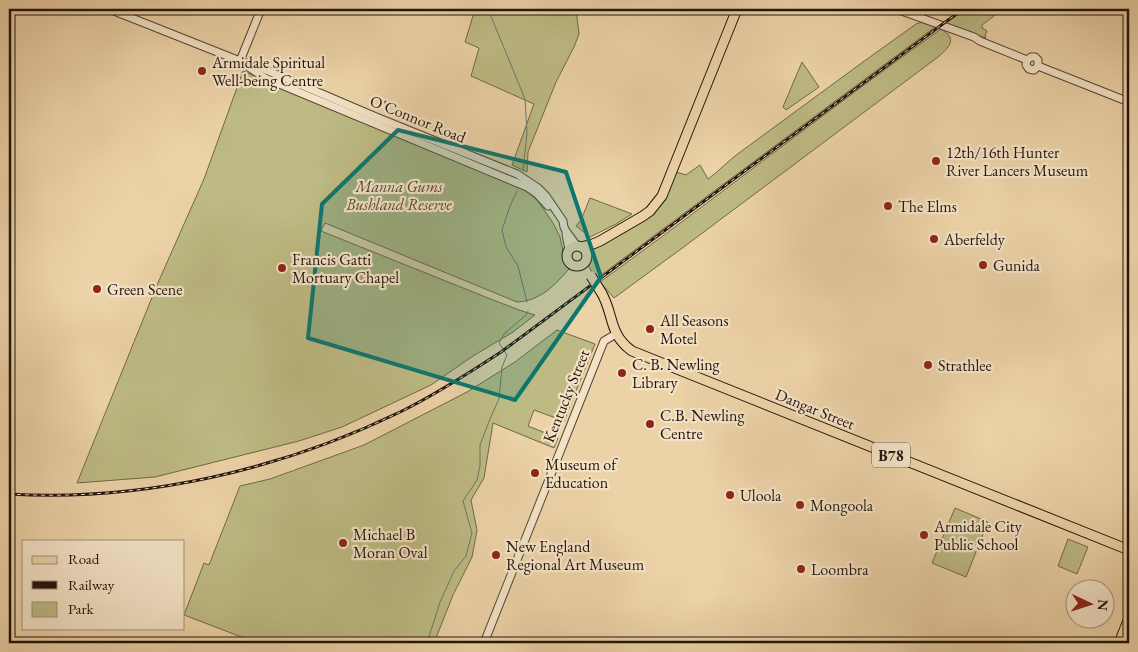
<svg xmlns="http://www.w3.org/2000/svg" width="1138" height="652" font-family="'EB Garamond',serif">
<rect width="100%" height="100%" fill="#ecd2a7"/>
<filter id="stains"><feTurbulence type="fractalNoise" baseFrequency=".004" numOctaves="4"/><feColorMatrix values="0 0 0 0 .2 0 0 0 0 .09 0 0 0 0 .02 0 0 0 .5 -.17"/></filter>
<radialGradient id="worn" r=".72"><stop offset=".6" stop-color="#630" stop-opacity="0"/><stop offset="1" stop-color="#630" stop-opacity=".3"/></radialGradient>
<g fill="#bdba83" stroke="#706748">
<polygon points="475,9 576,9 579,34 574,47 556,82 528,152 527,172 512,165 534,104 471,76 479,48 465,42"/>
<polygon points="966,9 1003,9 982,25 982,28 987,31 985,35 986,38 945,24"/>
<path d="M922 22 935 27 597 278C586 267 585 258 596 246 613 236 650 219 661 204 668 194 672 183 676 172L686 175 700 165 708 179C719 171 728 161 739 153L863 62 916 24Z"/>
<path d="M941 29C959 39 948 48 938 57L685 246 614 298 600 282C715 199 826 111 941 29Z"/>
<polygon points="802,62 819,87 786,110 783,107"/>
<path d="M243 71 517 186 528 192 538 201 553 223 560 237 566 265 569 269C555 285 540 301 517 302L325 223 321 231 493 300 519 310 535 315 513 332 473 356 431 385 342 427 299 441 155 477 77 483 157 285 204 179Z"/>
<polygon points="590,198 632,214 616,224 590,237 576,226 581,220"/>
<polygon points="557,330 595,344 564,421 534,410 528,426 558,438 554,448 493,423 484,478 471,500 477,530 472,557 453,595 434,643 257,643 184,615 204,563 209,565 240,486 270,479 364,445 467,392 515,362"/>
<polygon points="955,508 988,522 966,577 932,563"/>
<polygon points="1068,539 1088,547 1077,574 1058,566"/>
</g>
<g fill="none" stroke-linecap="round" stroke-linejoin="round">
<g stroke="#6c7570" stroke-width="1">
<polyline points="488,9 525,99 527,133 523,171"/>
<polyline points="517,191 510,206 502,230 506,247 518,266 527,302"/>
<polyline points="427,643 440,602 454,571 466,556 472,533 463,501 477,480 480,466 480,445 492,414 499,399 502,367 507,355 499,343 504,334 526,315 528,311"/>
</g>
<defs>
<g id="minor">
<polyline points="109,9 240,61 259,67 376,117 517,174 538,188 546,196 563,221 564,227 566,231 577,246"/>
<polyline points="896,9 974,37 980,41 1027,60"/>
<polyline points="1027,60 1026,65 1029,69 1034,70 1038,66"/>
<polyline points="1027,60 1031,57 1035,57 1038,60 1038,66"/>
<polyline points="240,61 261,9"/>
<polyline points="247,66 265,78 527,187 537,194 548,206"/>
<polyline points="1038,66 1129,102"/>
<polyline points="566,234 569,250"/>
<polyline points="484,643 604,341 616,334"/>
</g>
<g id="major">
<circle cx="577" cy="256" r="10"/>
<polyline points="581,247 593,244 600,241 643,216 650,211 662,196 737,9"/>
<path d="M601 292C614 313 608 334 632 351L1129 550"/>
<polyline points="1119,643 1129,618"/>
</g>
</defs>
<use href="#minor" stroke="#543" stroke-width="9"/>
<use href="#major" stroke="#23140c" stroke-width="11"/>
<use href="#minor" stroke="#f3e2c6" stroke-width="7"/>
<use href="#major" stroke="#ecd2a7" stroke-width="9"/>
<defs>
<path id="rail" d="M9 494C143 502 280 470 400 412 435 395 469 373 501 352L963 9"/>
</defs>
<use href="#rail" stroke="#23140c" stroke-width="3"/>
<use href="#rail" stroke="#f3e2c6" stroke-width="1" stroke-dasharray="4" stroke-linecap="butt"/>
<defs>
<polyline id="major-bridge" points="591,276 601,292"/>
</defs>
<use href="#major-bridge" stroke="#23140c" stroke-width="11" stroke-linecap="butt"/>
<use href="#major-bridge" stroke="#ecd2a7" stroke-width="9"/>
</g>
<path fill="#0f766e" fill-opacity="0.2" stroke="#0f766e" stroke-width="4" stroke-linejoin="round" d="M398 130 566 172 601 277 515 400 308 338 322 204Z"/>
<g fill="#8f2418" stroke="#f3e2c6" stroke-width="2">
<circle cx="202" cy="71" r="5"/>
<circle cx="936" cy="161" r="5"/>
<circle cx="888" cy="206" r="5"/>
<circle cx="934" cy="239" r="5"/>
<circle cx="983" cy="265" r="5"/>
<circle cx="282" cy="268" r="5"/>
<circle cx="97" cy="289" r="5"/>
<circle cx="650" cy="329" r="5"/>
<circle cx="928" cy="365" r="5"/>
<circle cx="622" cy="373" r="5"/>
<circle cx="650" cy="424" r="5"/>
<circle cx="535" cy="473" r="5"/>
<circle cx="730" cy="495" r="5"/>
<circle cx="800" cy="505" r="5"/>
<circle cx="924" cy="535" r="5"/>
<circle cx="343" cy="543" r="5"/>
<circle cx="496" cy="555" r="5"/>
<circle cx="801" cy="569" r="5"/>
</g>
<g text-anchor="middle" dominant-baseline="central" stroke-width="4.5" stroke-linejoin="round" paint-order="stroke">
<rect fill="#f3e2c6" stroke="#615244" stroke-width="1" x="872" y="442.5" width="38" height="25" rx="4"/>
<g font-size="15" font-weight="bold" fill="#23140c">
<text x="891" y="455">B78</text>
</g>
<g font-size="16" fill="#23140c" stroke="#f3e2c6" text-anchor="start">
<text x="212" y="62">Armidale Spiritual<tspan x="212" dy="18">Well-being Centre</tspan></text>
<text x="946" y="152">12th/16th Hunter<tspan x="946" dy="18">River Lancers Museum</tspan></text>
<text x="898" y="206">The Elms</text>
<text x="944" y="239">Aberfeldy</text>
<text x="292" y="259">Francis Gatti<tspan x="292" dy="18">Mortuary Chapel</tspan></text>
<text x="993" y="265">Gunida</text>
<text x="107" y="289">Green Scene</text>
<text x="660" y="320">All Seasons<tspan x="660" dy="18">Motel</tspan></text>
<text x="632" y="364">C. B. Newling<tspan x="632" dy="18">Library</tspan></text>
<text x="938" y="365">Strathlee</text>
<text x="660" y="415">C.B. Newling<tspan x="660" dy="18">Centre</tspan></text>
<text x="545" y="464">Museum of<tspan x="545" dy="18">Education</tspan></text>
<text x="740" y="495">Uloola</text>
<text x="810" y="505">Mongoola</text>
<text x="934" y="526">Armidale City<tspan x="934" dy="18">Public School</tspan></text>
<text x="353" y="534">Michael B<tspan x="353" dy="18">Moran Oval</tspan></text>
<text x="506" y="546">New England<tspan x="506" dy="18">Regional Art Museum</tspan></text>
<text x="811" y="569">Loombra</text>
</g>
<g font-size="16" fill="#23140c" stroke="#f3e2c6">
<text transform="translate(418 119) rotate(22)">O'Connor Road</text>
<text transform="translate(566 396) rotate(-68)">Kentucky Street</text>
<text transform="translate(815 409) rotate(22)">Dangar Street</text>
</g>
<g font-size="16" font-style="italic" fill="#514630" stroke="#f3e2c6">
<text x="399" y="186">Manna Gums<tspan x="399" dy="18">Bushland Reserve</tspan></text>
</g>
</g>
<rect width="1138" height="652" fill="none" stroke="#ecd2a7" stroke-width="30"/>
<rect x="10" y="10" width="1118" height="632" fill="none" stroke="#23140c" stroke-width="2.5"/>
<rect x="15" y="15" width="1108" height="622" fill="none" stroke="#23140c"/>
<rect x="22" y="540" width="162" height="90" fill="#f3e2c6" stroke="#a0907c"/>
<rect x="32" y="556" width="25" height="8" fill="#ecd2a7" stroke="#a0907c"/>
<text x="68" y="564" font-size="15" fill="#23140c">Road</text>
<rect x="32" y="581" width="25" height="8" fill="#23140c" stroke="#a0907c"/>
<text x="68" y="590" font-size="15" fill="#23140c">Railway</text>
<rect x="32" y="602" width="25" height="15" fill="#bdba83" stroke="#a0907c"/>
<text x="68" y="614" font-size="15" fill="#23140c">Park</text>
<g transform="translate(1090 604) rotate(94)"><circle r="24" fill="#f3e2c6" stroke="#a0907c"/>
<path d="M0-4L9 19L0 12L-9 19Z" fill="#8f2418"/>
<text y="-8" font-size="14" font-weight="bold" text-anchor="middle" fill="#23140c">N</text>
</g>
<rect width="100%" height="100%" filter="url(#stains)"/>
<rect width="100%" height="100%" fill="url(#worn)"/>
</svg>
